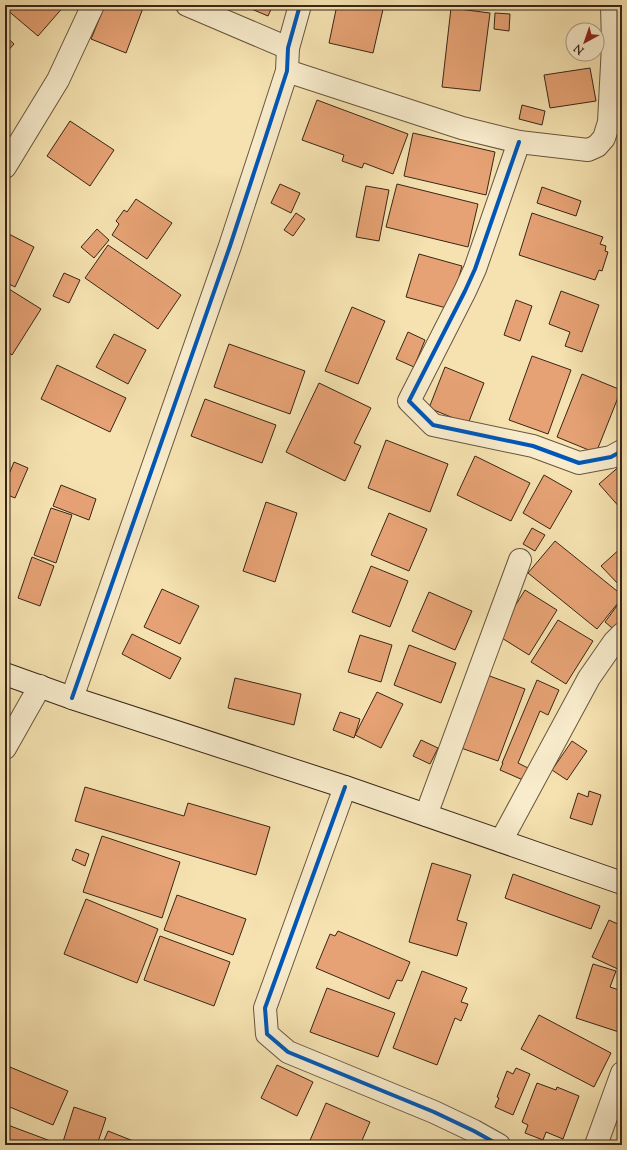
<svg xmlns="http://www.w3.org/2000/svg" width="627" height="1150" font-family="'Sorts Mill Goudy',serif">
<rect width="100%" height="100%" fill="#f5e2b0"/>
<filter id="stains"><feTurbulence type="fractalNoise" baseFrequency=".005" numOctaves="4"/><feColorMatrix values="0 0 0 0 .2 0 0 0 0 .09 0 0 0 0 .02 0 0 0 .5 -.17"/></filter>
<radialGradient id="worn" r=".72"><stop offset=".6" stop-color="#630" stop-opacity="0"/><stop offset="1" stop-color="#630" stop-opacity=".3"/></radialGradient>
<g fill="#e6a274" stroke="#392618">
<polygon points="9,5 65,5 38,36 6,9"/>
<polygon points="105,5 135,5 143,8 126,53 91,39"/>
<polygon points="242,5 273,5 268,16"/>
<polygon points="337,5 384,5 373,53 329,43"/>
<polygon points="451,8 490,13 480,91 442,87"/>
<polygon points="495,13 510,14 509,31 494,29"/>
<polygon points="5,36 14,44 5,54"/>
<polygon points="590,68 596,101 550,108 544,75"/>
<polygon points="317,100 408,134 393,174 364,163 362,168 342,161 344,155 302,140"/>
<polygon points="522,105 545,111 542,125 519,119"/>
<polygon points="70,121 114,150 90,186 47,156"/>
<polygon points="413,133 495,152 486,195 404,176"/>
<polygon points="280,184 300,193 291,213 271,203"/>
<polygon points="397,184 478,204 468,247 386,227"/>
<polygon points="366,186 389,190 379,241 356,237"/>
<polygon points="542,187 581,201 576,216 537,203"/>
<polygon points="136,199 172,223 147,259 112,235 119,224 116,221 124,210 127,212"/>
<polygon points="296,213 305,219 293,236 284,230"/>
<polygon points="532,213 603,237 600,244 606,246 605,251 608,252 602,271 599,270 595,280 519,255"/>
<polygon points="97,229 109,240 94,258 81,247"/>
<polygon points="5,232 34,247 15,287 5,282"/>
<polygon points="108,245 181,295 158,329 85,278"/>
<polygon points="419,254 462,266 450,309 406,297"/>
<polygon points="64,273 80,280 69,303 53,296"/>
<polygon points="9,289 41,309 12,355 5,350 5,296"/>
<polygon points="561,291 599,305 582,352 565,346 570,332 549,324"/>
<polygon points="516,300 532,306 520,341 504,335"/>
<polygon points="352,307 385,321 358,384 325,371"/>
<polygon points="408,332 425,340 414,367 396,359"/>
<polygon points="114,334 146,350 128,384 96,367"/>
<polygon points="229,344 305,371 290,414 214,387"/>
<polygon points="532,356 571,370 548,434 509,420"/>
<polygon points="57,365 126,398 110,432 41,399"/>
<polygon points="445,367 484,383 468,424 429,408"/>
<polygon points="582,374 621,390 596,453 557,437"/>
<polygon points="319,383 371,408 354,443 361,446 345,481 286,452"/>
<polygon points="205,399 276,425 262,463 191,436"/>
<polygon points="386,440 448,464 430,512 368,488"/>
<polygon points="475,456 530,483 511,521 457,495"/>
<polygon points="14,462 28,468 15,498 5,494 5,484"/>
<polygon points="622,464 622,510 599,484"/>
<polygon points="544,475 572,491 550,529 523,513"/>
<polygon points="61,485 96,499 89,520 53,506"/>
<polygon points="266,502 297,513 275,582 243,571"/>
<polygon points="51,508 72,515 56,563 34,555"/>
<polygon points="389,513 427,529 409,571 371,555"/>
<polygon points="532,528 545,535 535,551 523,544"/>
<polygon points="555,541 622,595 622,598 597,629 528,573"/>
<polygon points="622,547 622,588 601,566"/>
<polygon points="32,557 54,566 40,606 18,598"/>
<polygon points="371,566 408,581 390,627 352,612"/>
<polygon points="162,589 199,606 180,644 144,627"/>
<polygon points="525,590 557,610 529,655 497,635"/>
<polygon points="429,592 472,611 455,650 412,631"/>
<polygon points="622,599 622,625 617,632 605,622"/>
<polygon points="558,620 593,641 566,684 531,662"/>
<polygon points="132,634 181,658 170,679 122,654"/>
<polygon points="360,635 392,645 381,682 348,672"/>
<polygon points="409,645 456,663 441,703 394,685"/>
<polygon points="487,675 525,689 498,761 461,748"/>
<polygon points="235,678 301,694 294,725 228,708"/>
<polygon points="537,680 559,690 548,715 540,711 518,763 528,768 523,780 500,770 503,763 502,763"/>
<polygon points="377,692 403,704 381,748 355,735"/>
<polygon points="340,712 360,719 354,738 333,730"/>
<polygon points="421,740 438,748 430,764 413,756"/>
<polygon points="572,741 587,751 567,780 552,770"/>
<polygon points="85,787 184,816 188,803 270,827 256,875 75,821"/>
<polygon points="589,791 601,795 592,825 570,818 578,793 588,797"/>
<polygon points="102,836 180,862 162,918 83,892"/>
<polygon points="76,849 89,854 85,866 72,860"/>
<polygon points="432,863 471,875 457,920 467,923 457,956 409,942"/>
<polygon points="513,874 600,906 591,929 505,898"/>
<polygon points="177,895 246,919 233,955 164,930"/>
<polygon points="86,899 158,929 137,983 64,954"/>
<polygon points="609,920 622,926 622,971 592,957"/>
<polygon points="338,931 410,962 402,981 397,980 389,999 316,968 330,934 335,936"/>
<polygon points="160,936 230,962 214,1006 144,980"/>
<polygon points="593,964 616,971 610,987 622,991 622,1033 576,1018"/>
<polygon points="422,971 467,988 461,1002 468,1004 461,1021 455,1018 437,1065 393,1048"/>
<polygon points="327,988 395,1013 378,1057 310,1032"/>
<polygon points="539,1015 611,1053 594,1087 521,1049"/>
<polygon points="5,1065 68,1091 53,1125 5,1105"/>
<polygon points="277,1065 313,1082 297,1116 261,1098"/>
<polygon points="516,1068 530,1074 513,1115 495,1107 499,1098 497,1097 507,1071 513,1074"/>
<polygon points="537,1083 556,1090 557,1087 579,1096 563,1139 546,1132 543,1140 525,1133 528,1125 522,1122"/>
<polygon points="326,1103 370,1122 360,1145 308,1145"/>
<polygon points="74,1107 106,1118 97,1145 62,1145"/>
<polygon points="5,1124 56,1143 55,1145 5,1145"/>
<polygon points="108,1131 141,1144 141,1145 102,1145"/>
</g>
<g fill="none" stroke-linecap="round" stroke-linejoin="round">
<defs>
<g id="minor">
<polyline points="187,5 288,48"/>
<polyline points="287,71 462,128 519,142 588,150 597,146 604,138 609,122 613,45 612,5"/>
<polyline points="519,142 475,269 465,291 409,401 433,425 533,446 579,463 611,457 622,451"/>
<polyline points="5,167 58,80 93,5"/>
<polyline points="72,698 230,246 265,139 287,71 288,48 300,5"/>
<polyline points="5,748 40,686"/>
<polyline points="345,787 265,1008 267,1034 288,1052 434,1112 474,1131 499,1145"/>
<polyline points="426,815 520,560"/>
<polyline points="501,841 589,678 614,642 622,634"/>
<polyline points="596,1145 622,1073"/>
</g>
<polyline id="secondary" points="5,674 72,698 345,787 622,883"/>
</defs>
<use href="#minor" stroke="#68553e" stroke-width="24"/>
<use href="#secondary" stroke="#392618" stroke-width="24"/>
<use href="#minor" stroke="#f8eccc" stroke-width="22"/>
<use href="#secondary" stroke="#f8eccc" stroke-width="22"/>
<defs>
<g id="cycleway">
<polyline points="519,142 475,269 465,291 409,401 433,425 533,446 579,463 611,457 622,451"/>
<polyline points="72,698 230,246 265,139 287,71 288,48 300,5"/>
<polyline points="345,787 265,1008 267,1034 288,1052 434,1112 474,1131 499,1145"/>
</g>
</defs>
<use href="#cycleway" stroke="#f8eccc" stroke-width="6"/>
<use href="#cycleway" stroke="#0057b8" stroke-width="4"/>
</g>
<rect width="627" height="1150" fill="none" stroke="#f5e2b0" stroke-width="20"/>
<rect x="6" y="6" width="615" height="1138" fill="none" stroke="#392618" stroke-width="2"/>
<rect x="10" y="10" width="607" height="1130" fill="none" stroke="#392618"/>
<g transform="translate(585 42) rotate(220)"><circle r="19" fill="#f8eccc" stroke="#ac9d84"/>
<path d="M0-3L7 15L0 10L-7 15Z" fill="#8f2418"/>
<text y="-6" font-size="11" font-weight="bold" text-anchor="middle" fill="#392618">N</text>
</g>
<rect width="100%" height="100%" filter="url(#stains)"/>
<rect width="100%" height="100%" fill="url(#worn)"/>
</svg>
